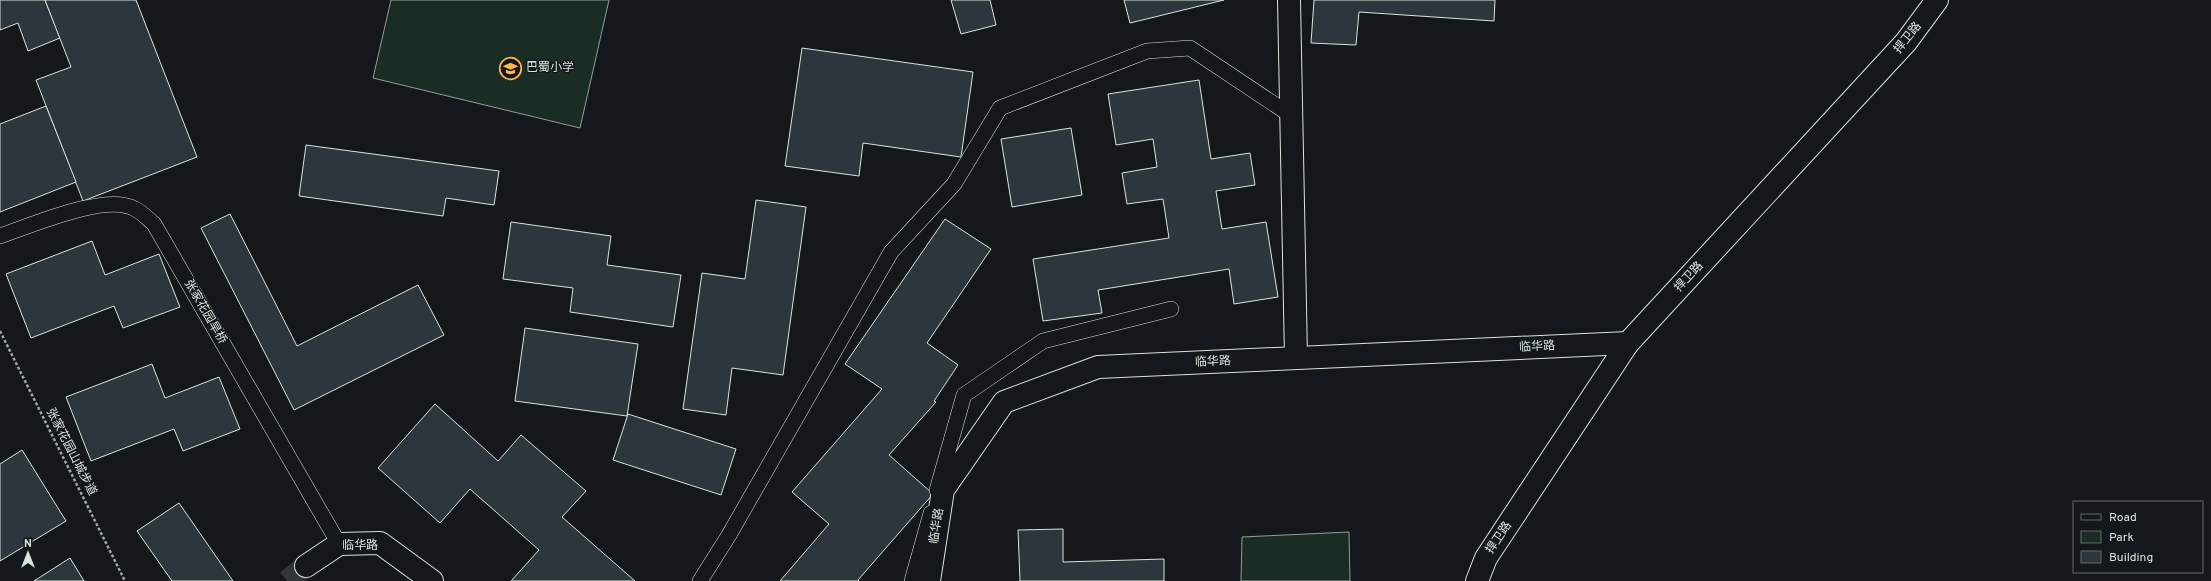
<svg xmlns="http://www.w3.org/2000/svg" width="2211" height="581" font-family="Overpass,'Noto Sans SC',sans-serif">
<rect width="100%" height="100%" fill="#14181c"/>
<g fill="#1a2d24" stroke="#939e99">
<polygon points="391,0 609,0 580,128 373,78"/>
<polygon points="1349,532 1350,581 1241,581 1242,537"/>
</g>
<g fill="#2c363c" stroke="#d8e6dc">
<polygon points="0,0 45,0 60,38 28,51 18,23 0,30"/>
<polygon points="45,0 136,0 197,157 83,201 36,80 71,67"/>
<polygon points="951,0 990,0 996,25 961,34"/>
<polygon points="1124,0 1224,0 1130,23"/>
<polygon points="1314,0 1495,0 1494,21 1359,12 1356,45 1311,43"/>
<polygon points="802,48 973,72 961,157 863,143 859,176 785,166"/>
<polygon points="1199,80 1211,159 1250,153 1255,185 1216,191 1222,229 1266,222 1278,297 1234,304 1229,269 1098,290 1102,313 1043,321 1033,259 1169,238 1163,199 1127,204 1122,173 1157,167 1153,139 1116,145 1108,94"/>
<polygon points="46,106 76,182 0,212 0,124"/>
<polygon points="1071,128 1082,195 1012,207 1001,139"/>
<polygon points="306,145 499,171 494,205 446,198 443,216 299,196"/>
<polygon points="756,200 806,207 783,375 732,368 726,415 683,409 702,273 745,279"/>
<polygon points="230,214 297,346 418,285 444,335 294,410 201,228"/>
<polygon points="945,219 991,249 927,343 958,365 934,401 936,402 889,455 933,494 858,580 859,581 780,581 829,524 792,492 882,389 845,364"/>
<polygon points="511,222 611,236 607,265 681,275 673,327 570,312 573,288 503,279"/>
<polygon points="92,241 105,275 159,254 180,307 123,328 114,306 31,338 6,274"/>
<polygon points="525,328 638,344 627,416 515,401"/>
<polygon points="152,364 165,398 219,377 240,429 183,451 174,429 91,461 66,397"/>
<polygon points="435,404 498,461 521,435 586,491 562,517 635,581 511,581 539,550 470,489 440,523 378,468"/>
<polygon points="628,414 736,449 721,495 613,460"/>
<polygon points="22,450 66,521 0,561 0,464"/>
<polygon points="179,503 233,581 172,581 137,531"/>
<polygon points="1063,529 1063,562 1164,559 1164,581 1020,581 1018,530"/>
<polygon points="70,558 84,581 34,581"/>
</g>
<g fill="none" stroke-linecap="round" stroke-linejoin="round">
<polyline stroke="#313739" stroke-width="22" stroke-dasharray="22 11" stroke-linecap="butt" points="287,581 306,566"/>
<defs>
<g id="service">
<path d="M0 236C30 226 107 192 135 209 142 212 148 219 154 224L339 544"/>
<polyline points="937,490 964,395 1043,341 1171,309"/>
<polyline points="700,581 729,535 891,252 954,184 1000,108 1147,51 1190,48 1292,116"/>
<polyline points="912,581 931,513"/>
</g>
<g id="minor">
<polyline points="1289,0 1296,358"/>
<polyline points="306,566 339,544 380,543 432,581"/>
<polyline points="929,581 943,490 1004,402 1098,367 1628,343"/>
</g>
<polyline id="tertiary" points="1477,581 1486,558 1628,343 1906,42 1937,0"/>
</defs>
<use href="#service" stroke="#d8e6dc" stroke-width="16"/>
<use href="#minor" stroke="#d8e6dc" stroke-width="24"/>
<use href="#tertiary" stroke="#d8e6dc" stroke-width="24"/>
<polyline stroke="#9da8a2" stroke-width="2.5" stroke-dasharray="3 2" stroke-linecap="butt" points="0,331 125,581"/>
<use href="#service" stroke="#14181c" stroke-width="15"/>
<use href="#minor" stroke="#14181c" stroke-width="22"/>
<use href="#tertiary" stroke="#14181c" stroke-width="22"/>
</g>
<defs>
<symbol id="school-ring" viewBox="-11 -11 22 22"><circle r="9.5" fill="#14181c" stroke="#ffb74d" stroke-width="1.5"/><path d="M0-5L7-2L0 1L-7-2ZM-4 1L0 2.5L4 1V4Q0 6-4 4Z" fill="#ffb74d"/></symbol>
</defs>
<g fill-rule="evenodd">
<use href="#school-ring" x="498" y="56" width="25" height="25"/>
</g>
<g text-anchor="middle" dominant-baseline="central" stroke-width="3" stroke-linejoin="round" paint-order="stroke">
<g font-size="12" fill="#d8e6dc" stroke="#14181c">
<text transform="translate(1908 38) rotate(-51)">捍卫路</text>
<text transform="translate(1689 277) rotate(-47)">捍卫路</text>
<text transform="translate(205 312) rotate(60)">张家花园旱桥</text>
<text transform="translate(1537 347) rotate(-3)">临华路</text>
<text transform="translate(1213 362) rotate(-2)">临华路</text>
<text transform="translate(71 452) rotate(63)">张家花园山城步道</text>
<text transform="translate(937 526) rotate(-81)">临华路</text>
<text transform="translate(1499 538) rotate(-56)">捍卫路</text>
<text x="360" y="546">临华路</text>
</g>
<g font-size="12" fill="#d8e6dc" stroke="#14181c" text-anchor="start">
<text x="526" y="68">巴蜀小学</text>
</g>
</g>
<rect x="2073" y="501" width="130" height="72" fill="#14181c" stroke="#626a69"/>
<rect x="2081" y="514" width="20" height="6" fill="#14181c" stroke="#626a69"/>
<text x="2109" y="521" font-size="12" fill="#d8e6dc">Road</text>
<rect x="2081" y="531" width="20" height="12" fill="#1a2d24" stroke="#626a69"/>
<text x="2109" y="541" font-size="12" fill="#d8e6dc">Park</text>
<rect x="2081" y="551" width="20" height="12" fill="#2c363c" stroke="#626a69"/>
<text x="2109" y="561" font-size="12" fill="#d8e6dc">Building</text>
<g transform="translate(28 553)" stroke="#14181c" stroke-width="3" paint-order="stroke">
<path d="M0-3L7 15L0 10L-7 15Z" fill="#d8e6dc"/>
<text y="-6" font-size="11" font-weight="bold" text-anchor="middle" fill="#d8e6dc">N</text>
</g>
</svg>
